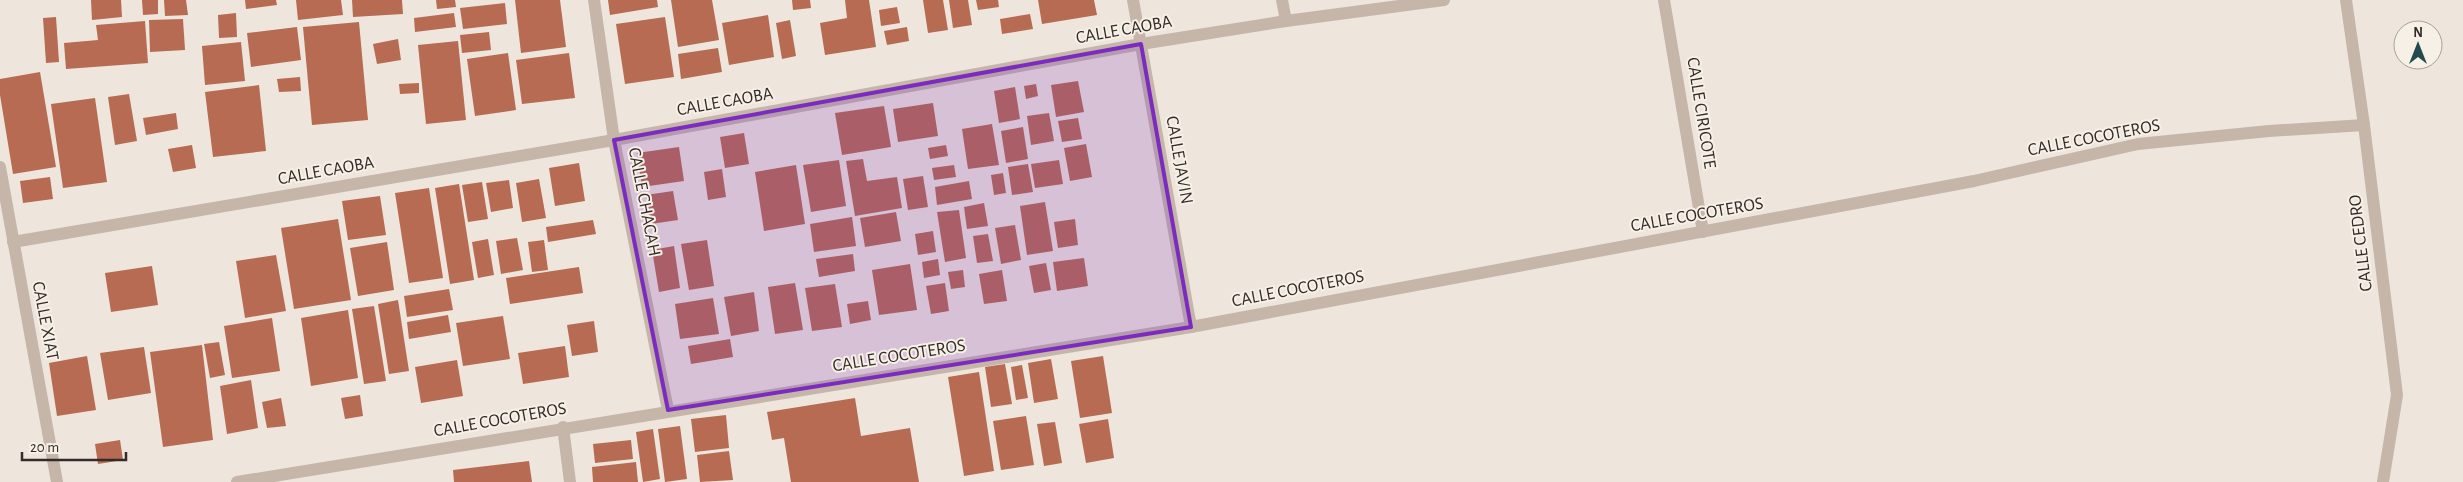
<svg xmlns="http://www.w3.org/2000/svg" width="2463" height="482" font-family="'Alegreya Sans',sans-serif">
<rect width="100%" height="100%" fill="#eee6dc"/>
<g fill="#b66b52">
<polygon points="91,0 121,0 122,17 92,20"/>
<polygon points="142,0 158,0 158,14 143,15"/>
<polygon points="164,0 186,0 188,15 165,16"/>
<polygon points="245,0 276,0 277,5 246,9"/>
<polygon points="296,0 341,0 343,15 298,20"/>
<polygon points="352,0 402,0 403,14 353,17"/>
<polygon points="436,0 455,0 456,7 437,9"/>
<polygon points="515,0 560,0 566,47 521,53"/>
<polygon points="608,0 657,0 658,7 610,15"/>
<polygon points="671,0 712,0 719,40 678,47"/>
<polygon points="792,0 810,0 811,8 793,10"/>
<polygon points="845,0 869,0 876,47 825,55 820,23 847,18"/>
<polygon points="923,0 943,0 948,30 928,33"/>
<polygon points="949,0 968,0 972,25 953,28"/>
<polygon points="976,0 998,0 999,7 978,10"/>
<polygon points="1038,0 1094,0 1097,15 1042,24"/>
<polygon points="505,3 507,24 463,29 460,8"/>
<polygon points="897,7 900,23 881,26 879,10"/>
<polygon points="236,13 237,37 219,38 218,15"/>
<polygon points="454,13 456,27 415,32 414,18"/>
<polygon points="1030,14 1033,29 1002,34 1000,19"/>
<polygon points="768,15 774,57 729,65 722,23"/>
<polygon points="56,17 59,62 46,63 43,18"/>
<polygon points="665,17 674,77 625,84 616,24"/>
<polygon points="183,19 185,50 150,52 149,20"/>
<polygon points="790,20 796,56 782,59 776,23"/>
<polygon points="145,21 148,63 66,69 64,43 98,40 96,25"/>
<polygon points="359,22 368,120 312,125 303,27"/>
<polygon points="297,27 301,60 251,67 247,33"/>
<polygon points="907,27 909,41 887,45 884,31"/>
<polygon points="489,32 491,50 462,53 460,35"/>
<polygon points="398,39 401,60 377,64 373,44"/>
<polygon points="458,41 466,120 426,124 418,45"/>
<polygon points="241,42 245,81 205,85 202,46"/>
<polygon points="718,48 722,72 681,79 678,54"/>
<polygon points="508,53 516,110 475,116 467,59"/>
<polygon points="569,53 575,98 522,104 516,60"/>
<polygon points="40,72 56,167 13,174 0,95 0,79"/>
<polygon points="300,77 301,91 279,92 277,79"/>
<polygon points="1078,81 1084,112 1056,117 1051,85"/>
<polygon points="419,83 419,93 400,94 399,84"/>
<polygon points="1036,84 1038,96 1026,99 1024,86"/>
<polygon points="259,85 266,151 213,157 205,92"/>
<polygon points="1015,87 1020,119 999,123 994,91"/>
<polygon points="129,94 137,141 115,145 108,97"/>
<polygon points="95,98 107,182 63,188 51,104"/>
<polygon points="933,103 938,136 898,142 893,109"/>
<polygon points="884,106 891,147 842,155 835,113"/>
<polygon points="176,113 178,129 146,135 143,118"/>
<polygon points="1049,113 1054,141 1031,145 1027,116"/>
<polygon points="1078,118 1082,139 1062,142 1058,121"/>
<polygon points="992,124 999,165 968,169 962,129"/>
<polygon points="1023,127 1028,159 1006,163 1001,131"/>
<polygon points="744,133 749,164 725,168 720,137"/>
<polygon points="1086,144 1092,177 1070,181 1064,148"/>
<polygon points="192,145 196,168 173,172 168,149"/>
<polygon points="946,145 948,156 930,159 928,148"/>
<polygon points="679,147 684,181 642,187 637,153"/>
<polygon points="863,159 867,181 897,177 902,208 855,216 846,161"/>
<polygon points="839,160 846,206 811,212 803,165"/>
<polygon points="1059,160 1063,184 1035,188 1031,164"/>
<polygon points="579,163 585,201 555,206 549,168"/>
<polygon points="1028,164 1033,192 1012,195 1008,167"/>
<polygon points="796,165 805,224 764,231 755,172"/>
<polygon points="954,165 956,177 934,180 932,168"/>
<polygon points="722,169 726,197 708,200 704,172"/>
<polygon points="1003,173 1006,193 994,195 991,175"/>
<polygon points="923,176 928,207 908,210 903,179"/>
<polygon points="50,177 53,199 23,203 20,181"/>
<polygon points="539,179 546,218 522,222 516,183"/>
<polygon points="509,180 513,208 491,212 486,183"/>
<polygon points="969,181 972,199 937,205 935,187"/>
<polygon points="482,182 488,219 468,222 462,185"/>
<polygon points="459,184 474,280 450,284 435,188"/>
<polygon points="429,188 443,278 409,283 395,193"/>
<polygon points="673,191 678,220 651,224 646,195"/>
<polygon points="380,196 386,235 348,240 342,201"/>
<polygon points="1045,202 1053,251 1027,255 1020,206"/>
<polygon points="984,203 988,226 967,229 964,207"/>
<polygon points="959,210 966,258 945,262 937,212"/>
<polygon points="896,212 901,241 865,247 860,218"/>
<polygon points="852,217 856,246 814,252 810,224"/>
<polygon points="338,219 351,300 294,309 281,228"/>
<polygon points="1075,219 1078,245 1058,248 1054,222"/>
<polygon points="593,220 596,234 548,242 546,227"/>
<polygon points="1015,225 1021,260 1001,264 995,228"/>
<polygon points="933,231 936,252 918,255 915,234"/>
<polygon points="988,234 993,261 977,263 973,236"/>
<polygon points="517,238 523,270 501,274 496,241"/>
<polygon points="488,239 494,275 478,278 472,242"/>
<polygon points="544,240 548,270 532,272 528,242"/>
<polygon points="707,240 714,286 689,290 681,244"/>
<polygon points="387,242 394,290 358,296 350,248"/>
<polygon points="674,246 680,288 659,292 652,250"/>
<polygon points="853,254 855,271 819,277 816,259"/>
<polygon points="276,255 286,311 245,318 236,261"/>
<polygon points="1084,258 1088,286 1057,291 1053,262"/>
<polygon points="938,259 940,275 924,278 922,262"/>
<polygon points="1046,263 1051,290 1034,293 1029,266"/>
<polygon points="910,264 917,310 879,315 872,270"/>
<polygon points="152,266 158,305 111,312 105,273"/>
<polygon points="579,267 583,293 510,304 506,278"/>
<polygon points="963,270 965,287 951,289 948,272"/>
<polygon points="1002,270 1007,301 984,304 979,274"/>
<polygon points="795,283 803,330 775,334 768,287"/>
<polygon points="945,283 949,311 931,314 926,286"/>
<polygon points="835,284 842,327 812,331 805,288"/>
<polygon points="449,289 453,310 407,317 404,296"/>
<polygon points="754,292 759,331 731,336 724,297"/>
<polygon points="713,298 719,334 680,339 675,304"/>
<polygon points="398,300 409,371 389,374 378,304"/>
<polygon points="868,301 871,320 850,324 847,304"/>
<polygon points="374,306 386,381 364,384 352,309"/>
<polygon points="348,310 358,378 311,386 301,318"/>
<polygon points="448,315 451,332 409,339 407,322"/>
<polygon points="503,316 510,359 463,366 456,323"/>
<polygon points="272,318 280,371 232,378 224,326"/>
<polygon points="594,321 598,352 572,356 567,325"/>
<polygon points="730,339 733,357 691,364 688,346"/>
<polygon points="219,342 225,375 210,378 204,344"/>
<polygon points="202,345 213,440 163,447 150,352"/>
<polygon points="565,346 569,377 523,384 518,353"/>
<polygon points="144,347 151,393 108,400 100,353"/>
<polygon points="87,356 96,410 57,416 49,363"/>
<polygon points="1103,356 1112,413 1080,418 1071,361"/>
<polygon points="1051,359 1058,399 1034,403 1028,363"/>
<polygon points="457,360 463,396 421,403 415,367"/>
<polygon points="1005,364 1012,404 991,407 985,367"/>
<polygon points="1022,365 1028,398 1016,400 1011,367"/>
<polygon points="979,372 994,471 964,476 948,377"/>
<polygon points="251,380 258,428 227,434 220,386"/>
<polygon points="360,395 363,416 345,419 341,398"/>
<polygon points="281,398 286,426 267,428 262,402"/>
<polygon points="855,398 861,436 910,428 919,482 791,482 784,438 772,440 767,412"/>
<polygon points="726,415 729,448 695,452 691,419"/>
<polygon points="1026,416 1034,465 1001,470 993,421"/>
<polygon points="1108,419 1114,458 1086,463 1079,424"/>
<polygon points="1055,422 1062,463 1044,466 1037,424"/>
<polygon points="680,426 687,479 665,482 658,429"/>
<polygon points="653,429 660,479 643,482 636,432"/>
<polygon points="120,440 123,460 98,464 95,444"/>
<polygon points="631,440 633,459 595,463 593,444"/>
<polygon points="729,451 733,480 700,482 697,455"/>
<polygon points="529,461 532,482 454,482 453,470"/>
<polygon points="636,462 638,482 593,482 592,467"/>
</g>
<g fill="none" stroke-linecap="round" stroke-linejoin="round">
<g stroke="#c5b6a9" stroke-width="12">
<polyline points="594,0 614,140 668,410"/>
<polyline points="1133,0 1191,327"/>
<polyline points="1282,0 1286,21"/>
<polyline points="1664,0 1703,232"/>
<polyline points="2346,0 2364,125 2397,395 2383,482"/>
<polyline points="0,167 57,482"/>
<polyline points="13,242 614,140 1141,44 1286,21 1444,0"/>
<polyline points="563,427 570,482"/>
<polyline points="237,482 1191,327 1974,181 2138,144 2269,131 2364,125"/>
</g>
</g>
<path fill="#7b2cbf" fill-opacity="0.2" stroke="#7b2cbf" stroke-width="4" stroke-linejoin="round" d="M1141 44 1191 327 668 410 614 140Z"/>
<g text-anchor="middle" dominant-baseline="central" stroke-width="4" stroke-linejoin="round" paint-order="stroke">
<g font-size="18" fill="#332b28" stroke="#f6f0e7">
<text transform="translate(1124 30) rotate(-10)">CALLE CAOBA</text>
<text transform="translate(725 102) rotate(-10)">CALLE CAOBA</text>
<text transform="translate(1701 113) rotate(81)">CALLE CIRICOTE</text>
<text transform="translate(2094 138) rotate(-11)">CALLE COCOTEROS</text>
<text transform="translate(1179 160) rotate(80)">CALLE JAVIN</text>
<text transform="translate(326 171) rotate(-10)">CALLE CAOBA</text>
<text transform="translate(644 202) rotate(79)">CALLE CHACAH</text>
<text transform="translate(1697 215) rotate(-10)">CALLE COCOTEROS</text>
<text transform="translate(2361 243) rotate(-97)">CALLE CEDRO</text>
<text transform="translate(1298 289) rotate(-11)">CALLE COCOTEROS</text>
<text transform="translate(45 321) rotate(79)">CALLE XIAT</text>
<text transform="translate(899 356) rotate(-9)">CALLE COCOTEROS</text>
<text transform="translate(500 420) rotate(-10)">CALLE COCOTEROS</text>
</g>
</g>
<g transform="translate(2418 45)"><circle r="24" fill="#f6f0e7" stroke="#a8a19b"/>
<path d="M0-4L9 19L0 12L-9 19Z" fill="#234b4f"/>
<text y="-8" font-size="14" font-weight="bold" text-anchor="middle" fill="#332b28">N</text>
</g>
<path d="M22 452v8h104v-8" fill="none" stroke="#332b28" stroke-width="2.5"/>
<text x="30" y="452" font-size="15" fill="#332b28" stroke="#f6f0e7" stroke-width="4" paint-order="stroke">20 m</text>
</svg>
